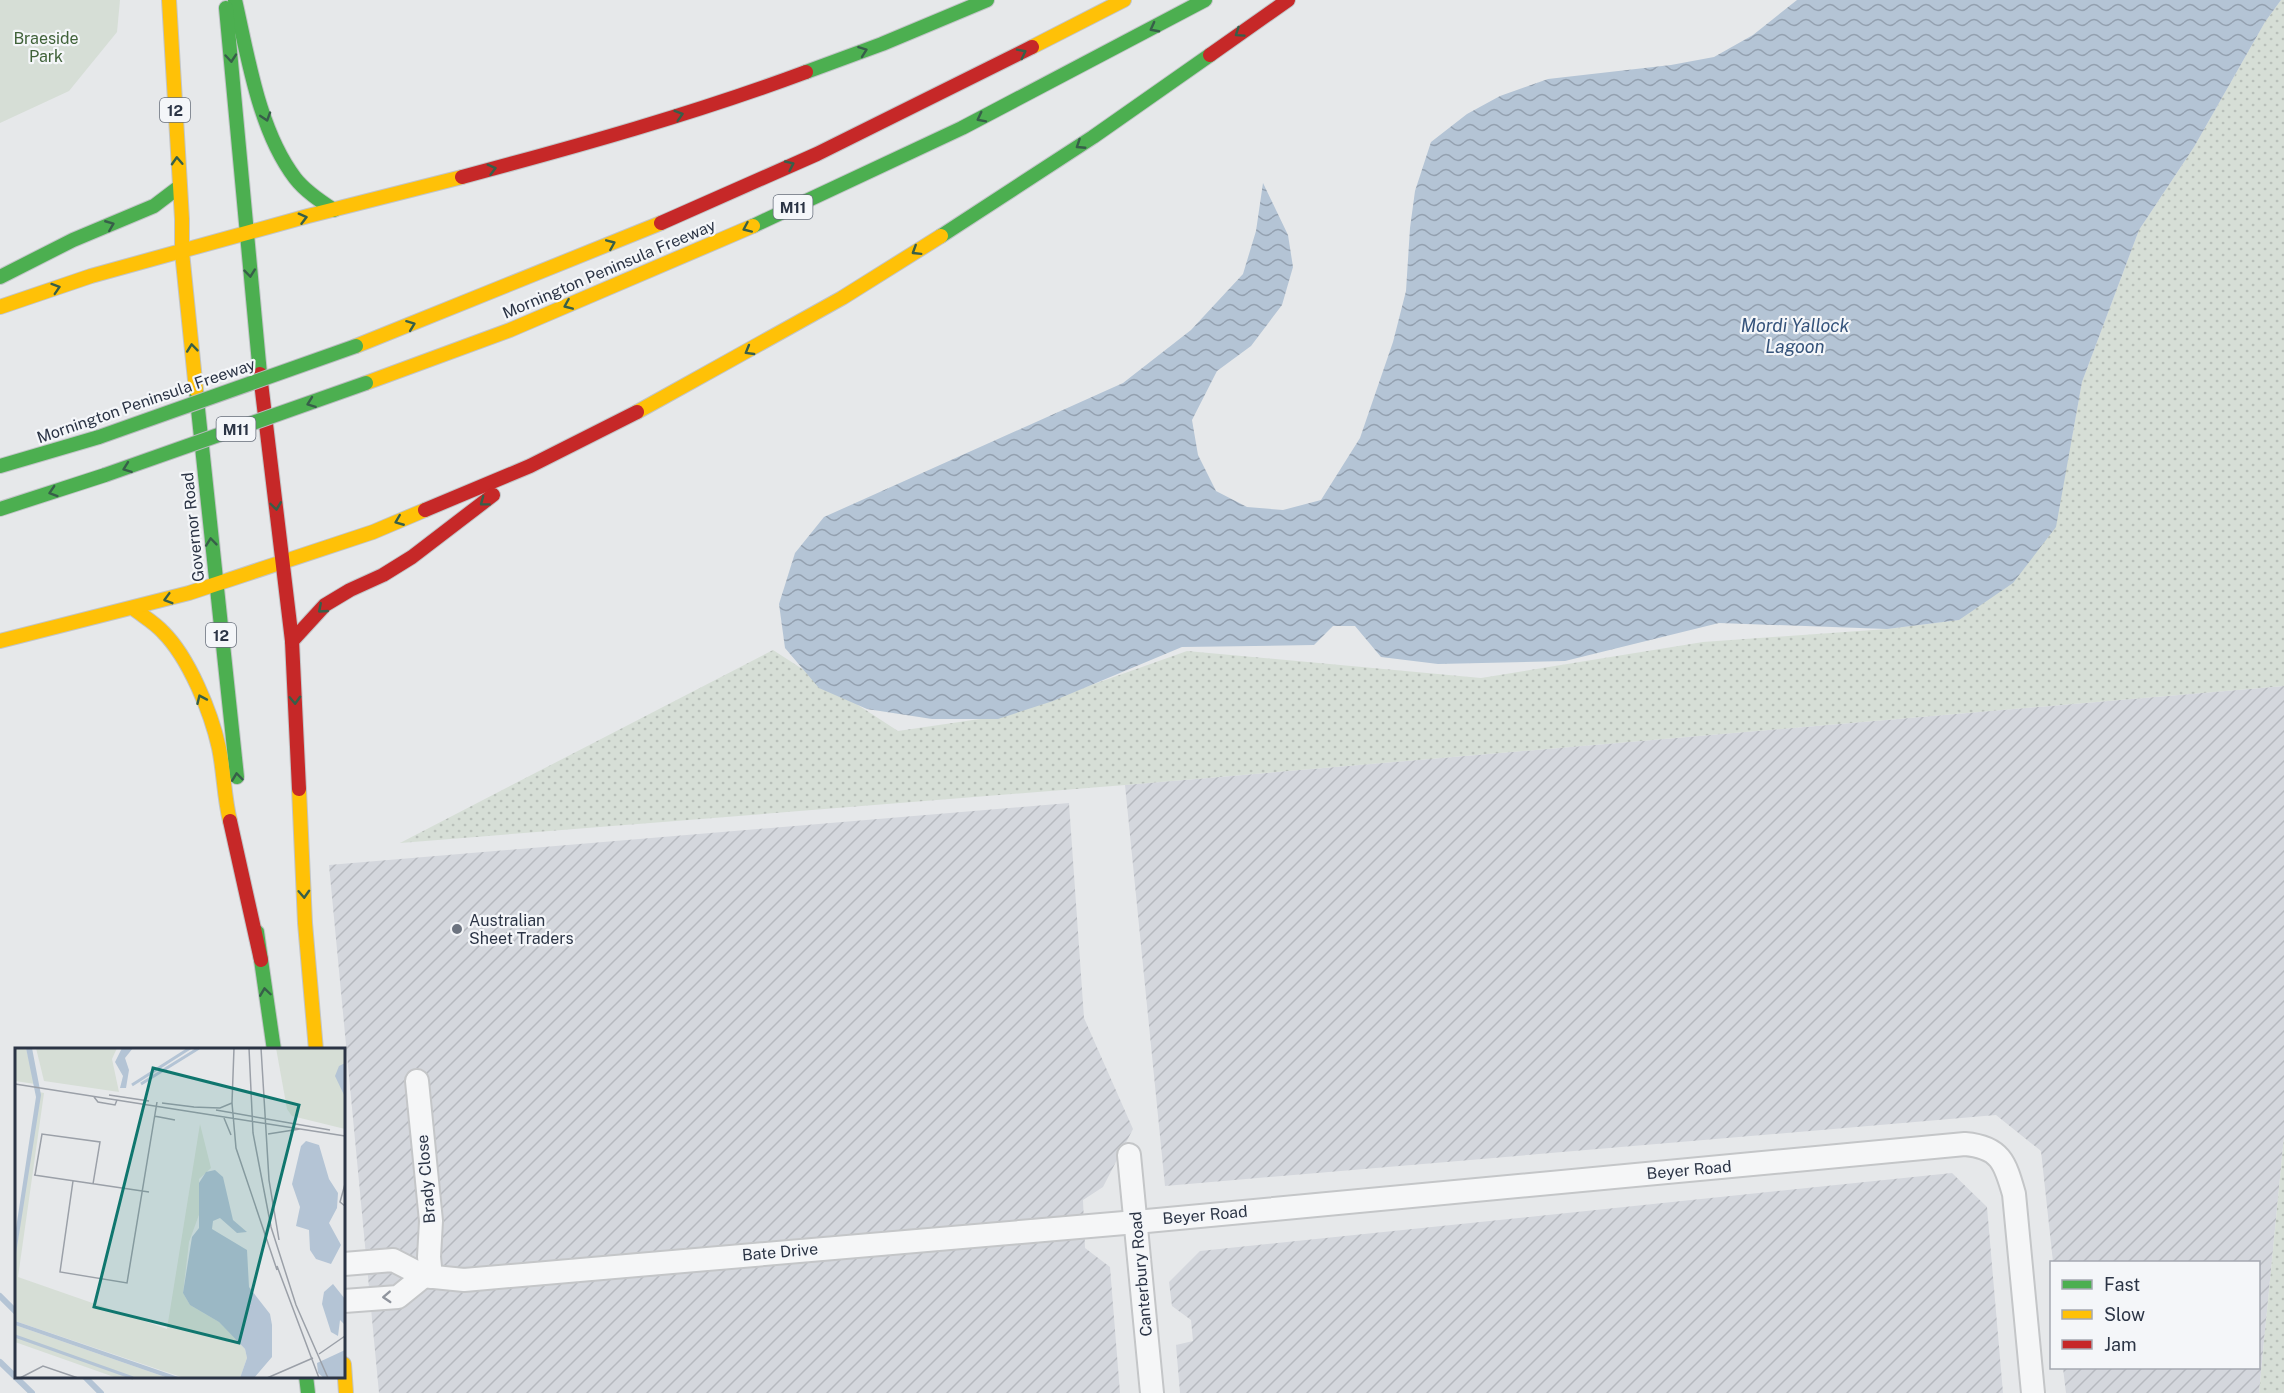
<svg xmlns="http://www.w3.org/2000/svg" width="2284" height="1393" font-family="'Public Sans',sans-serif">
<defs>
<pattern id="industrial-furrows" width="10" height="10" patternUnits="userSpaceOnUse" patternTransform="scale(1.5)"><rect width="10" height="10" fill="#d4d7dd"/><path d="M-1 1l2-2M0 10L10 0M9 11l2-2" fill="none" stroke="#b6b9bf"/></pattern>
<pattern id="grass-dots" width="8" height="8" patternUnits="userSpaceOnUse" patternTransform="scale(1.5)"><rect width="8" height="8" fill="#d6ded6"/><path d="M2 2h.1M6 6h.1" fill="none" stroke="#b8bfb9" stroke-width="1.8" stroke-linecap="round"/></pattern>
<pattern id="water-waves" width="16" height="10" patternUnits="userSpaceOnUse" patternTransform="scale(1.5)"><rect width="16" height="10" fill="#b4c4d5"/><path d="M0 5q4-4 8 0t8 0" fill="none" stroke="#93a0af"/></pattern>
</defs>
<rect width="100%" height="100%" fill="#e6e8ea"/>
<g fill="url(#industrial-furrows)">
<polygon points="2284,686 2284,1137 2259,1393 2066,1393 2063,1368 2258,1368 2258,1262 2053,1262 2041,1151 1996,1115 1165,1186 1125,785"/>
<polygon points="1069,803 1084,1018 1133,1129 1103,1187 1083,1200 1085,1248 1110,1267 1120,1393 379,1393 329,865"/>
<polygon points="1952,1173 1987,1207 2003,1393 1180,1393 1176,1345 1193,1341 1191,1320 1172,1306 1169,1282 1200,1251"/>
</g>
<g fill="url(#grass-dots)">
<polygon points="2281,0 2284,0 2284,686 1125,785 400,843 773,650 898,731 1007,715 1187,651 1481,678 1703,642 1887,629 1959,620 2072,437 2082,382 2139,230 2194,147 2265,22"/>
<polygon points="2284,1137 2284,1393 2259,1393"/>
</g>
<polygon fill="#d6ded6" points="0,0 120,0 117,32 69,91 0,123"/>
<polygon fill="url(#water-waves)" points="1797,0 2281,0 2265,22 2194,147 2139,230 2082,382 2056,527 2013,583 1959,620 1887,629 1719,623 1565,661 1438,664 1381,657 1355,626 1333,626 1314,645 1182,647 1053,701 998,719 932,719 867,709 819,688 785,648 779,604 795,553 824,517 1123,383 1191,330 1243,274 1256,231 1263,183 1288,235 1293,267 1282,305 1251,346 1217,371 1192,420 1198,455 1216,491 1247,507 1283,510 1321,500 1360,438 1393,342 1406,291 1410,228 1415,191 1431,142 1467,114 1500,96 1548,79 1671,65 1714,57 1753,35"/>
<g fill="none" stroke-linecap="round" stroke-linejoin="round">
<g stroke="#b4c4d5" stroke-width="6">
<polyline points="0,1296 16,1312"/>
<polyline points="0,1362 32,1393"/>
<polyline points="84,1376 101,1393"/>
</g>
<defs>
<g id="street">
<polyline points="417,1081 431,1221 429,1257 431,1277"/>
<polyline points="1129,1155 1152,1393"/>
<path d="M344 1264 393 1260 424 1276 464 1280 1136 1222 1965 1144C2000 1147 2005 1162 2014 1194L2033 1393"/>
<polyline points="344,1301 398,1297 424,1276"/>
</g>
<g id="fast">
<path d="M235 0C248 57 259 131 295 178 305 191 320 201 334 210"/>
<polyline points="226,8 260,374"/>
<polyline points="806,72 882,44 987,0"/>
<polyline points="753,226 962,128 1205,0"/>
<polyline points="941,236 1093,137 1210,55"/>
<polyline points="0,277 73,240 154,206 179,187"/>
<polyline points="196,390 237,777"/>
<polyline points="0,466 99,437"/>
<polyline points="0,509 105,475"/>
<polyline points="257,932 274,1050"/>
<polyline points="306,1376 308,1393"/>
</g>
<g id="slow">
<polyline points="169,0 182,219 182,252 196,390"/>
<polyline points="1032,47 1124,0"/>
<polyline points="0,307 91,276 308,216 462,177"/>
<polyline points="356,346 661,223"/>
<polyline points="366,383 510,330 753,226"/>
<polyline points="637,412 842,298 941,236"/>
<path d="M134 609C143 616 155 623 163 632 189 658 211 712 219 748 224 772 224 797 230 821"/>
<polyline points="0,641 189,593 373,532 425,510"/>
<polyline points="299,789 305,923 316,1050"/>
<polyline points="344,1364 346,1393"/>
</g>
<g id="jam">
<polyline points="1210,55 1288,0"/>
<path d="M462 177C578 146 693 114 806 72"/>
<polyline points="661,223 817,154 1032,47"/>
<polyline points="260,374 292,641 299,789"/>
<polyline points="425,510 530,466 637,412"/>
<polyline points="292,641 325,605 350,590 383,575 412,557 493,495"/>
<polyline points="230,821 261,960"/>
</g>
</defs>
<use href="#street" stroke="#c4c6c8" stroke-width="26"/>
<use href="#fast" stroke="#c2c5c8" stroke-width="16"/>
<use href="#slow" stroke="#c2c5c8" stroke-width="16"/>
<use href="#jam" stroke="#c2c5c8" stroke-width="16"/>
<use href="#street" stroke="#f5f6f7" stroke-width="22"/>
<use href="#fast" stroke="#4caf50" stroke-width="14"/>
<use href="#slow" stroke="#ffc107" stroke-width="14"/>
<use href="#jam" stroke="#c62828" stroke-width="14"/>
<defs>
<g id="fast-bridge">
<polyline points="99,437 356,346"/>
<polyline points="105,475 366,383"/>
</g>
</defs>
<use href="#fast-bridge" stroke="#b8bbbf" stroke-width="16" stroke-linecap="butt"/>
<use href="#fast-bridge" stroke="#4caf50" stroke-width="14"/>
</g>
<defs><path id="oneway-chevron" d="M-2-3.5L2.5 0L-2 3.5" fill="none" stroke-width="1.6" stroke-linecap="round" stroke-linejoin="round" transform="scale(1.5)"/></defs>
<g stroke="#375f49">
<use href="#oneway-chevron" transform="translate(1154 28) rotate(152)"/>
<use href="#oneway-chevron" transform="translate(1239 33) rotate(146)"/>
<use href="#oneway-chevron" transform="translate(863 51) rotate(-20)"/>
<use href="#oneway-chevron" transform="translate(1022 53) rotate(-27)"/>
<use href="#oneway-chevron" transform="translate(231 58) rotate(85)"/>
<use href="#oneway-chevron" transform="translate(679 115) rotate(-17)"/>
<use href="#oneway-chevron" transform="translate(266 117) rotate(72)"/>
<use href="#oneway-chevron" transform="translate(981 118) rotate(153)"/>
<use href="#oneway-chevron" transform="translate(1080 145) rotate(147)"/>
<use href="#oneway-chevron" transform="translate(177 161) rotate(-93)"/>
<use href="#oneway-chevron" transform="translate(790 165) rotate(-25)"/>
<use href="#oneway-chevron" transform="translate(492 169) rotate(-15)"/>
<use href="#oneway-chevron" transform="translate(303 218) rotate(-15)"/>
<use href="#oneway-chevron" transform="translate(110 225) rotate(-22)"/>
<use href="#oneway-chevron" transform="translate(747 228) rotate(156)"/>
<use href="#oneway-chevron" transform="translate(611 244) rotate(-23)"/>
<use href="#oneway-chevron" transform="translate(916 251) rotate(148)"/>
<use href="#oneway-chevron" transform="translate(250 273) rotate(84)"/>
<use href="#oneway-chevron" transform="translate(56 288) rotate(-18)"/>
<use href="#oneway-chevron" transform="translate(568 305) rotate(157)"/>
<use href="#oneway-chevron" transform="translate(411 325) rotate(-21)"/>
<use href="#oneway-chevron" transform="translate(192 348) rotate(-96)"/>
<use href="#oneway-chevron" transform="translate(749 351) rotate(150)"/>
<use href="#oneway-chevron" transform="translate(311 403) rotate(160)"/>
<use href="#oneway-chevron" transform="translate(127 468) rotate(160)"/>
<use href="#oneway-chevron" transform="translate(53 492) rotate(162)"/>
<use href="#oneway-chevron" transform="translate(484 502) rotate(143)"/>
<use href="#oneway-chevron" transform="translate(276 506) rotate(82)"/>
<use href="#oneway-chevron" transform="translate(399 521) rotate(158)"/>
<use href="#oneway-chevron" transform="translate(211 542) rotate(-96)"/>
<use href="#oneway-chevron" transform="translate(168 599) rotate(164)"/>
<use href="#oneway-chevron" transform="translate(322 609) rotate(139)"/>
<use href="#oneway-chevron" transform="translate(201 699) rotate(-114)"/>
<use href="#oneway-chevron" transform="translate(295 700) rotate(88)"/>
<use href="#oneway-chevron" transform="translate(237 777) rotate(-97)"/>
<use href="#oneway-chevron" transform="translate(304 894) rotate(87)"/>
<use href="#oneway-chevron" transform="translate(265 992) rotate(-98)"/>
</g>
<use stroke="#90959e" href="#oneway-chevron" transform="translate(387 1297) rotate(177)"/>
<circle fill="#6c737f" stroke="#f4f6f9" stroke-width="2" cx="457" cy="929" r="6"/>
<g text-anchor="middle" dominant-baseline="central" stroke-width="4.5" stroke-linejoin="round" paint-order="stroke">
<g fill="#f4f6f9" stroke="#676e7b" stroke-width="1.5">
<rect x="160" y="98" width="30" height="24" rx="4.5"/>
<rect x="773.5" y="195" width="39" height="24" rx="4.5"/>
<rect x="216.5" y="417" width="39" height="24" rx="4.5"/>
<rect x="206" y="623" width="30" height="24" rx="4.5"/>
</g>
<g font-size="15" font-weight="bold" fill="#2b3445">
<text x="175" y="110">12</text>
<text x="793" y="207">M11</text>
<text x="236" y="429">M11</text>
<text x="221" y="635">12</text>
</g>
<g font-size="16" fill="#3f6138" stroke="#f4f6f9">
<text x="46" y="38">Braeside<tspan x="46" dy="18">Park</tspan></text>
</g>
<g font-size="16" fill="#2b3445" stroke="#f4f6f9">
<text transform="translate(609 269) rotate(-23)">Mornington Peninsula Freeway</text>
<text transform="translate(146 401) rotate(-19)">Mornington Peninsula Freeway</text>
<text transform="translate(193 527) rotate(-96)">Governor Road</text>
<text transform="translate(1689 1170) rotate(-5)">Beyer Road</text>
<text transform="translate(426 1179) rotate(-95)">Brady Close</text>
<text transform="translate(1205 1215) rotate(-5)">Beyer Road</text>
<text transform="translate(780 1252) rotate(-5)">Bate Drive</text>
<text transform="translate(1141 1274) rotate(-95)">Canterbury Road</text>
</g>
<g font-size="16" fill="#2b3445" stroke="#f4f6f9" text-anchor="start">
<text x="469" y="920">Australian<tspan x="469" dy="18">Sheet Traders</tspan></text>
</g>
<g font-size="18" font-style="italic" fill="#34527a" stroke="#f4f6f9">
<text x="1795" y="325">Mordi Yallock<tspan x="1795" dy="21">Lagoon</tspan></text>
</g>
</g>
<g transform="translate(15 1048)">
<rect width="330" height="330" fill="#e6e8ea"/>
<path d="M0 0H11L20 36 0 33ZM21 0H102L97 11 104 44 29 33ZM24 44 29 45 3 229 152 281 185 76 196 120 184 131 185 164 174 194 168 245 175 257 204 274 230 301 232 310 225 330H169L0 273V212ZM0 277 153 330H102L0 294Z" fill="#d6ded6"/>
<path d="M261 0H330V81L277 68 272 61Z" fill="#d6ded6"/>
<path d="M11 0H17L26 47 0 212V187L21 49ZM107 0H118L110 10 114 22 111 40H105L108 28 100 14ZM330 15V49L320 28 324 18ZM291 93 304 97 314 131 323 145 322 160 314 175 326 197 316 216 301 211 295 202 294 182 281 178 285 159 277 136 286 98ZM200 122 208 129 218 172 232 184 222 185 205 170 198 173 197 181 232 202 234 239 255 266 257 277V309L239 330H225L232 310 230 301 204 274 175 257 168 245 177 189 184 180V135L191 124ZM318 236 330 251V277L325 272 323 288 316 284 307 256 309 244ZM0 273 143 322 166 330H153L0 277ZM330 302V330H309L303 325 302 315Z" fill="#b4c4d5"/>
<path fill="none" stroke="#b4c4d5" stroke-width="3" d="M126 36 184 0M117 37 175 0M0 288 118 330"/>
<path fill="none" stroke="#9ba0a8" stroke-width="1.5" d="M219 0 217 55 221 100 262 222M234 0 238 85 256 179 281 257 313 330M246 0 254 132 264 192M0 36 330 88M94 47 134 53M79 49 83 54 100 57 102 52M147 55 179 59M177 59 205 60 217 55M201 62 315 82M139 68 160 72M209 70 216 87M253 86 285 81M19 127 134 144M20 127 27 86 85 94 78 136M58 133 45 224 112 235 142 54M330 136 325 154 330 158M262 218 304 330M304 306 330 288M5 330 28 318 63 330M252 330 298 310"/>
<path fill="#0f766e" fill-opacity="0.15" stroke="#0f766e" stroke-width="3" d="M138 20 284 57 224 295 79 259Z"/>
<rect width="330" height="330" fill="none" stroke="#2b3445" stroke-width="3"/>
</g>
<rect x="2050" y="1261" width="210" height="108" fill="#f4f6f9" stroke="#a4a8b1" stroke-width="1.5"/>
<rect x="2062" y="1280" width="30" height="9" fill="#4caf50" stroke="#a4a8b1" stroke-width="1.5"/>
<text x="2104" y="1291" font-size="18" fill="#2b3445">Fast</text>
<rect x="2062" y="1310" width="30" height="9" fill="#ffc107" stroke="#a4a8b1" stroke-width="1.5"/>
<text x="2104" y="1321" font-size="18" fill="#2b3445">Slow</text>
<rect x="2062" y="1340" width="30" height="9" fill="#c62828" stroke="#a4a8b1" stroke-width="1.5"/>
<text x="2104" y="1351" font-size="18" fill="#2b3445">Jam</text>
</svg>
